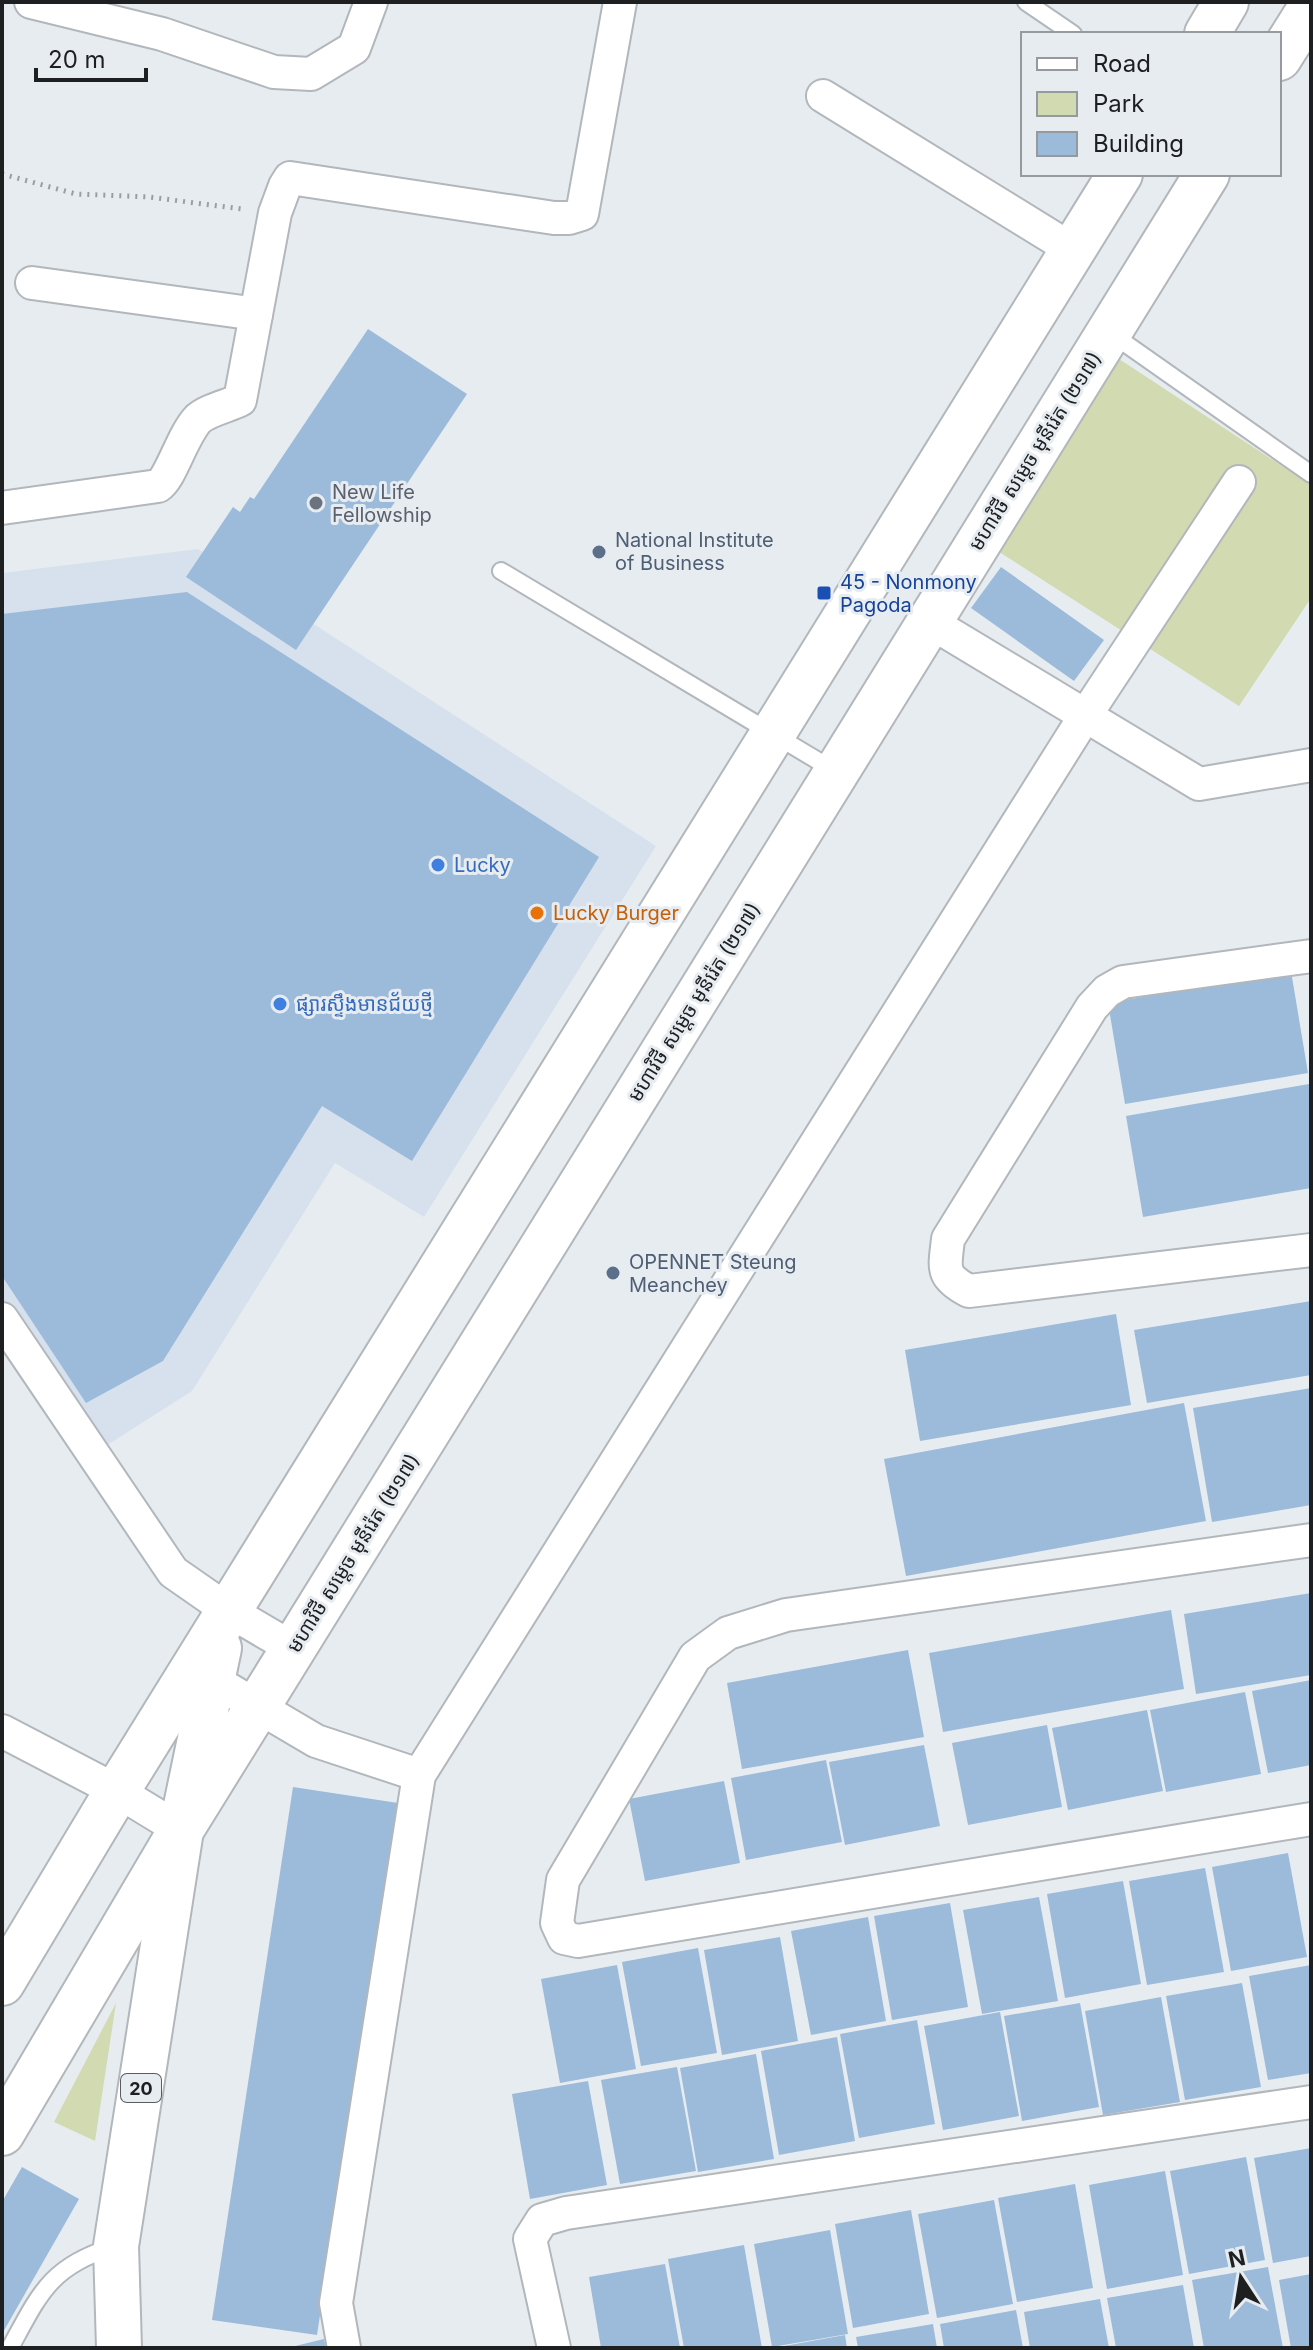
<svg xmlns="http://www.w3.org/2000/svg" width="1313" height="2350" font-family="Inter,'Noto Sans Khmer',sans-serif">
<rect width="100%" height="100%" fill="#e7ecf1"/>
<polygon fill="#d7e1ed" points="198,549 656,846 424,1217 335,1163 192,1391 87,1458 2,1333 2,573"/>
<g fill="#d1dab1">
<polygon points="1113,355 1311,485 1311,598 1239,706 993,548"/>
<polygon points="116,2003 95,2141 54,2122"/>
</g>
<g fill="#9cbada">
<polygon points="368,329 467,394 296,650 186,577 233,507 240,512 250,497 254,499"/>
<polygon points="1001,567 1104,640 1074,681 971,608"/>
<polygon points="187,592 599,857 412,1161 322,1106 163,1361 86,1403 2,1276 2,614"/>
<polygon points="1291,971 1308,1073 1125,1104 1108,1003"/>
<polygon points="1309,1084 1311,1188 1143,1217 1126,1116"/>
<polygon points="1311,1301 1311,1375 1147,1403 1134,1330"/>
<polygon points="1116,1314 1131,1405 920,1441 905,1350"/>
<polygon points="1311,1388 1311,1505 1212,1522 1193,1408"/>
<polygon points="1184,1403 1206,1521 906,1576 884,1459"/>
<polygon points="1311,1593 1311,1675 1196,1694 1184,1614"/>
<polygon points="1171,1610 1184,1689 943,1732 929,1653"/>
<polygon points="908,1650 924,1737 742,1769 727,1683"/>
<polygon points="1311,1680 1311,1765 1268,1773 1252,1691"/>
<polygon points="1245,1692 1261,1774 1166,1792 1150,1710"/>
<polygon points="1147,1710 1163,1791 1068,1810 1052,1728"/>
<polygon points="1047,1725 1062,1807 968,1825 952,1743"/>
<polygon points="924,1745 940,1826 845,1845 829,1762"/>
<polygon points="826,1760 842,1842 746,1860 731,1778"/>
<polygon points="724,1781 740,1863 645,1881 629,1799"/>
<polygon points="293,1787 398,1803 317,2335 212,2320"/>
<polygon points="1288,1853 1307,1957 1231,1971 1212,1867"/>
<polygon points="1205,1868 1224,1972 1147,1985 1129,1881"/>
<polygon points="1123,1881 1141,1984 1065,1998 1047,1894"/>
<polygon points="1039,1897 1058,2001 982,2014 963,1910"/>
<polygon points="950,1903 968,2007 892,2020 874,1916"/>
<polygon points="868,1917 886,2021 811,2035 791,1931"/>
<polygon points="780,1937 798,2041 722,2055 704,1950"/>
<polygon points="698,1948 717,2053 641,2066 622,1962"/>
<polygon points="617,1965 636,2069 560,2083 541,1979"/>
<polygon points="1311,1965 1311,2073 1268,2080 1249,1976"/>
<polygon points="1242,1983 1261,2087 1185,2100 1166,1996"/>
<polygon points="1161,1997 1180,2102 1103,2115 1085,2011"/>
<polygon points="1080,2003 1099,2107 1022,2121 1004,2016"/>
<polygon points="1000,2012 1019,2116 943,2130 924,2026"/>
<polygon points="917,2020 935,2124 859,2138 840,2034"/>
<polygon points="837,2037 855,2141 779,2155 761,2051"/>
<polygon points="756,2054 774,2159 698,2172 680,2068"/>
<polygon points="677,2067 696,2171 620,2184 601,2080"/>
<polygon points="588,2081 607,2185 530,2199 512,2094"/>
<polygon points="1311,2148 1311,2256 1273,2263 1254,2158"/>
<polygon points="1246,2157 1265,2260 1189,2274 1170,2171"/>
<polygon points="22,2167 79,2199 2,2334 2,2202"/>
<polygon points="1165,2171 1183,2275 1107,2289 1089,2185"/>
<polygon points="1075,2184 1093,2288 1017,2302 998,2198"/>
<polygon points="994,2200 1013,2304 937,2318 918,2214"/>
<polygon points="911,2210 929,2314 853,2328 835,2224"/>
<polygon points="830,2230 848,2334 772,2347 754,2244"/>
<polygon points="744,2245 762,2348 684,2348 668,2259"/>
<polygon points="665,2264 680,2348 601,2348 589,2277"/>
<polygon points="1268,2267 1283,2348 1204,2348 1192,2280"/>
<polygon points="1311,2274 1311,2348 1291,2348 1279,2280"/>
<polygon points="1183,2285 1194,2348 1116,2348 1107,2298"/>
<polygon points="1100,2299 1109,2348 1030,2348 1024,2312"/>
<polygon points="1016,2310 1023,2348 944,2348 940,2324"/>
<polygon points="933,2324 937,2348 858,2348 856,2337"/>
<polygon points="845,2335 847,2348 784,2348 784,2346"/>
<polygon points="324,2339 326,2348 291,2348 291,2347"/>
</g>
<g fill="none" stroke-linecap="round" stroke-linejoin="round">
<defs>
<g id="service">
<polyline points="1026,2 1073,34"/>
<polyline points="1109,332 1311,474"/>
<polyline points="501,571 835,771"/>
<path d="M10 2348C39 2295 50 2266 113 2247"/>
</g>
<g id="minor">
<polyline points="31,2 162,34 274,72 311,74 354,48 371,2"/>
<polyline points="823,96 1073,250"/>
<polyline points="32,283 256,314"/>
<path d="M2 508 158 486C171 478 182 436 198 419 208 410 228 406 240 400L275 213 285 186 290 178 554 218H569L582 214 620 2"/>
<polyline points="930,622 1199,784 1311,765"/>
<path d="M1311 956 1123 982 1107 991 1092 1007 948 1239C945 1268 940 1276 969 1291L1311 1250"/>
<polyline points="2,1319 173,1572 229,1611 294,1649"/>
<polyline points="1311,1540 786,1615 728,1633 695,1657 563,1880 557,1923 564,1938 578,1941 1311,1819"/>
<polyline points="196,1670 316,1741 419,1775"/>
<polyline points="2,1731 117,1791 181,1830"/>
<polyline points="344,2348 336,2303 419,1775 1085,716 1239,482"/>
<polyline points="554,2348 530,2239 542,2220 566,2213 1311,2102"/>
</g>
<g id="primary">
<polyline points="1207,34 1226,2"/>
<polyline points="1279,58 1311,7"/>
<polyline points="2,1983 117,1791 1120,174"/>
<polyline points="2,2133 181,1830 1207,174"/>
<polyline points="119,2348 116,2246 181,1830 219,1648"/>
</g>
</defs>
<use href="#service" stroke="#b2b7bc" stroke-width="20"/>
<use href="#minor" stroke="#b2b7bc" stroke-width="36"/>
<use href="#primary" stroke="#b2b7bc" stroke-width="48"/>
<polyline stroke="#9a9ea2" stroke-width="5" stroke-dasharray="2 6" stroke-linecap="butt" points="2,174 76,194 149,197 242,209"/>
<use href="#service" stroke="#fff" stroke-width="16"/>
<use href="#minor" stroke="#fff" stroke-width="32"/>
<use href="#primary" stroke="#fff" stroke-width="44"/>
</g>
<circle fill="#6b7280" stroke="#e7ecf1" stroke-width="3" cx="316" cy="503" r="8"/>
<g fill="#5c6f8a" stroke="#e7ecf1" stroke-width="3">
<circle cx="599" cy="552" r="8"/>
<circle cx="613" cy="1273" r="8"/>
</g>
<rect fill="#1a4fb4" stroke="#e7ecf1" stroke-width="3" x="816" y="585" width="16" height="16" rx="4"/>
<g fill="#3f7fe0" stroke="#e7ecf1" stroke-width="3">
<circle cx="438" cy="865" r="8"/>
<circle cx="280" cy="1004" r="8"/>
</g>
<circle fill="#e8710a" stroke="#e7ecf1" stroke-width="3" cx="537" cy="913" r="8"/>
<g text-anchor="middle" dominant-baseline="central" stroke-width="6" stroke-linejoin="round" paint-order="stroke">
<rect fill="#e7ecf1" stroke="#5a5c5f" stroke-width="2" x="121" y="2074" width="40" height="28" rx="6"/>
<g font-size="18" font-weight="bold" fill="#1d1f21">
<text x="141" y="2088">20</text>
</g>
<g font-size="20" fill="#1d1f21" stroke="#e7ecf1">
<text transform="translate(1035 451) rotate(-58)">មហាវិថី សម្តេច មុនីរ៉េត (២១៧)</text>
<text transform="translate(694 1002) rotate(-58)">មហាវិថី សម្តេច មុនីរ៉េត (២១៧)</text>
<text transform="translate(353 1553) rotate(-58)">មហាវិថី សម្តេច មុនីរ៉េត (២១៧)</text>
</g>
<g font-size="20" fill="#5b616d" stroke="#e7ecf1" text-anchor="start">
<text x="332" y="492">New Life<tspan x="332" dy="23">Fellowship</tspan></text>
</g>
<g font-size="20" fill="#4e5e75" stroke="#e7ecf1" text-anchor="start">
<text x="615" y="540">National Institute<tspan x="615" dy="23">of Business</tspan></text>
<text x="629" y="1262">OPENNET Steung<tspan x="629" dy="23">Meanchey</tspan></text>
</g>
<g font-size="20" fill="#164399" stroke="#e7ecf1" text-anchor="start">
<text x="840" y="582">45 - Nonmony<tspan x="840" dy="23">Pagoda</tspan></text>
</g>
<g font-size="20" fill="#366cbe" stroke="#e7ecf1" text-anchor="start">
<text x="454" y="865">Lucky</text>
<text x="296" y="1004">ផ្សារស្ទឹងមានជ័យថ្មី</text>
</g>
<g font-size="20" fill="#c56008" stroke="#e7ecf1" text-anchor="start">
<text x="553" y="913">Lucky Burger</text>
</g>
</g>
<rect width="1313" height="2350" fill="none" stroke="#1d1f21" stroke-width="8"/>
<rect x="1021" y="32" width="260" height="144" fill="#e7ecf1" stroke="#969a9e" stroke-width="2"/>
<rect x="1037" y="58" width="40" height="12" fill="#ffffff" stroke="#969a9e" stroke-width="2"/>
<text x="1093" y="72" font-size="24" fill="#1d1f21">Road</text>
<rect x="1037" y="92" width="40" height="24" fill="#d1dab1" stroke="#969a9e" stroke-width="2"/>
<text x="1093" y="112" font-size="24" fill="#1d1f21">Park</text>
<rect x="1037" y="132" width="40" height="24" fill="#9cbada" stroke="#969a9e" stroke-width="2"/>
<text x="1093" y="152" font-size="24" fill="#1d1f21">Building</text>
<g transform="translate(1241 2278) rotate(348)" stroke="#e7ecf1" stroke-width="6" paint-order="stroke">
<path d="M0-6L14 30L0 20L-14 30Z" fill="#1d1f21"/>
<text y="-12" font-size="22" font-weight="bold" text-anchor="middle" fill="#1d1f21">N</text>
</g>
<path d="M36 68v12h110v-12" fill="none" stroke="#1d1f21" stroke-width="4"/>
<text x="48" y="68" font-size="24" fill="#1d1f21" stroke="#e7ecf1" stroke-width="6" paint-order="stroke">20 m</text>
</svg>
